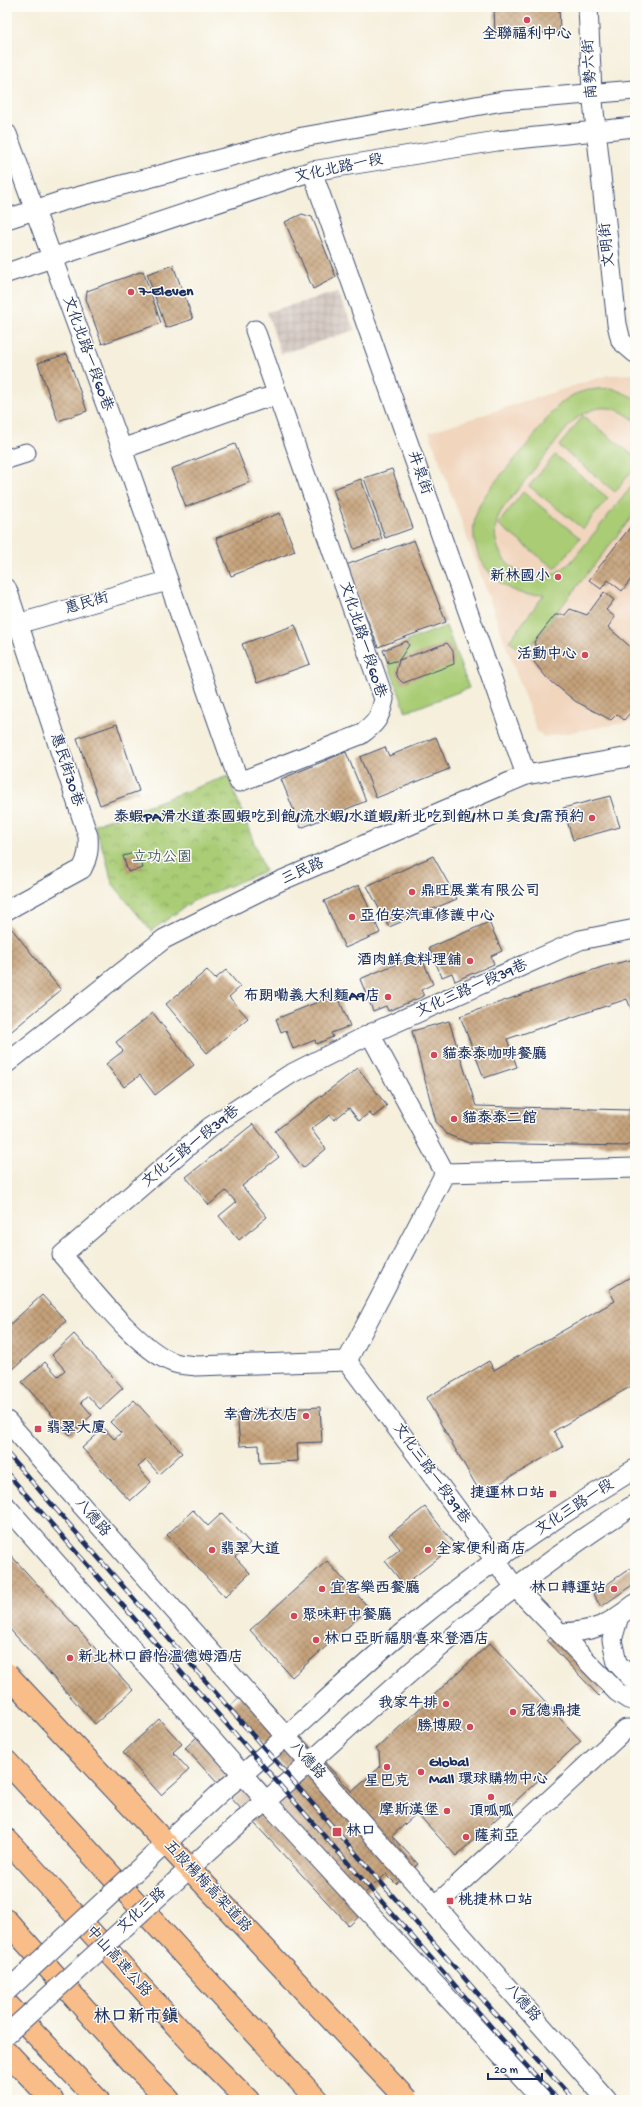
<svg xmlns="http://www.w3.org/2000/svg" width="642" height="2107" font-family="'Gochi Hand','LXGW WenKai TC',sans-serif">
<defs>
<pattern id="industrial-grid" width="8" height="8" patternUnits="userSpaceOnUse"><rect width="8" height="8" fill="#cec1ba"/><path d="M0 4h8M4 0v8" fill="none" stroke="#b0a6a2"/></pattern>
<pattern id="park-crowns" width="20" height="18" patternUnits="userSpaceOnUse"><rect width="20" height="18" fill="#a9cc75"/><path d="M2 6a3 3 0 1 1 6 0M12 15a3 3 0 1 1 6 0" fill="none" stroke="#89a663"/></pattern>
<pattern id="building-cross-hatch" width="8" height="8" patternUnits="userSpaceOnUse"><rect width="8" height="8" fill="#c5a179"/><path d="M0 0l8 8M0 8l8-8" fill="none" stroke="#9f8466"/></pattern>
</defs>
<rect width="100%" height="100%" fill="#fdfcf7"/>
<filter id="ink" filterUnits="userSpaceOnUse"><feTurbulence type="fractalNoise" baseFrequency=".025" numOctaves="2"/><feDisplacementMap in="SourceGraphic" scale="8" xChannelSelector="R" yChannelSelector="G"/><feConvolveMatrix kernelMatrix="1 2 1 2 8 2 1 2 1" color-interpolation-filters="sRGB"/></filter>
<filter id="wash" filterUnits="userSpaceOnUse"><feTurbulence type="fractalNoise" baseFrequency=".012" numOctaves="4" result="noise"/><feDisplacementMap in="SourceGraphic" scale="16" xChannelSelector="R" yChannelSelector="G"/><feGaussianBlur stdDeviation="0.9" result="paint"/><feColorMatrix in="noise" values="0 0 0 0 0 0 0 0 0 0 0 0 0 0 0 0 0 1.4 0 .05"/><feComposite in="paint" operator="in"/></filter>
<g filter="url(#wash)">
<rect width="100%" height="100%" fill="#f5efdc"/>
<polygon fill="#f1d5bd" points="635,374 635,721 544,737 537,731 429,432 608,375"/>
<polygon fill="url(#industrial-grid)" points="337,292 355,330 281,354 267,312"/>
<g fill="#a9cc75" stroke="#627e6a">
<path d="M612 388 635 398V421C613 402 593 404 571 423L504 507C501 511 498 516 497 521 488 551 516 584 547 576 557 573 564 568 571 562L635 482V513L524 654 509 641 544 595C537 594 529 596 523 594 489 585 466 549 476 514 483 491 511 465 526 446 540 429 553 405 573 395 586 389 598 389 612 388Z"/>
<polygon points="583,416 635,457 635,467 615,492 559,446"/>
<polygon points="555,455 608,498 583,529 529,486"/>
<polygon points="523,492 580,538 555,569 498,524"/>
<polygon points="446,626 469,688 406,712 388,663 399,659 409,645 407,641"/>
</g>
<polygon fill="url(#park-crowns)" stroke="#627e6a" points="228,776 265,871 193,901 151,931 112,883 106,858 94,825"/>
<g id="blocks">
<g fill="url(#building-cross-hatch)">
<polygon points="494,7 559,7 560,32 495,35"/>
<polygon points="302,214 312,217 336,277 313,289 285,222"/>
<polygon points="173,265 193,319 166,328 147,274"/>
<polygon points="143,271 161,323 102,344 86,299 87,291"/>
<polygon points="67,354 87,411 58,421 38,363"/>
<polygon points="235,444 250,482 186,507 171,469"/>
<polygon points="392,469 413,528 385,538 364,478"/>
<polygon points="361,479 382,539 354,549 333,489"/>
<polygon points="280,513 295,551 231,576 216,538"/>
<polygon points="635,521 635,574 622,591 608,580 601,589 589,580"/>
<polygon points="414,540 446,622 378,647 346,565"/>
<polygon points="604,592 614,600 606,610 615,617 608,627 635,651 635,707 624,720 617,714 611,720 575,701 546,677 531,658 537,651 534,642 555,615 565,615 570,609 587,615"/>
<polygon points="295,625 310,664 257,683 242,644"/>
<polygon points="407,641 409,645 399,660 447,643 453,651 454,664 403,683 398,678 396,672 399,660 388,663 383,650"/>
<polygon points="117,724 139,791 100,805 77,738"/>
<polygon points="436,737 449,769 376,798 360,757 385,747 389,756"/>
<polygon points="346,752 366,801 301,828 281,779"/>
<polygon points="610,796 620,827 573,840 563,808"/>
<polygon points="138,852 143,868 128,872 123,856"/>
<polygon points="433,856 457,899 389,927 367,886"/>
<polygon points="359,885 380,933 345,948 324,901"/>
<polygon points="489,922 502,951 491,956 494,964 455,981 452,973 442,977 429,948"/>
<polygon points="7,923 61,990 7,1035"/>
<polygon points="420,954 433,984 421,990 424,996 388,1011 386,1006 373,1011 360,979"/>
<polygon points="635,959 635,1018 627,999 507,1039 517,1067 484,1078 460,1016 605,966"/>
<polygon points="207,970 215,979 226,970 240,987 229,997 248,1018 207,1053 166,1004"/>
<polygon points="337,994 350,1026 331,1033 333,1037 316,1044 315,1040 293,1049 286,1030 281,1032 276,1019"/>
<polygon points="153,1013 194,1065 155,1095 140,1075 124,1087 106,1064 123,1051 116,1042"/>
<polygon points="449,1021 476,1106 630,1110 635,1098 635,1141 626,1146 469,1143 446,1134 436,1122 412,1031"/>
<polygon points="358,1068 387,1106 373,1117 369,1113 359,1121 349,1108 334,1120 330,1115 311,1129 326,1149 303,1168 275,1131"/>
<polygon points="253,1124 279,1157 242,1186 267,1217 239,1240 219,1216 236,1202 226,1191 209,1205 186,1177"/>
<polygon points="635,1274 635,1384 554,1431 563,1447 481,1494 426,1398 489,1361 494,1370 615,1301 609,1290"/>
<polygon points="42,1295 66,1321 11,1371 7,1367 7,1327"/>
<polygon points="74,1334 123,1388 100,1409 88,1396 81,1402 92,1415 70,1435 22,1382 45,1362 58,1376 65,1370 52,1355"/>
<polygon points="134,1400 182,1453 159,1474 146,1460 138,1467 151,1482 130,1501 82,1448 104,1428 114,1439 121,1433 110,1422"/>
<polygon points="320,1407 322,1442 297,1443 298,1461 260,1463 259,1445 240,1446 237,1412"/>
<polygon points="425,1507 455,1545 404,1585 385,1561 400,1549 389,1535"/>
<polygon points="193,1510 208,1526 222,1513 250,1543 235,1557 250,1573 225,1597 167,1535"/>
<polygon points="7,1551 133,1690 95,1724 7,1626"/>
<polygon points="327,1561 369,1608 292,1677 250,1630"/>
<polygon points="635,1565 635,1583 601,1607 593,1594"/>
<polygon points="556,1633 608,1687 599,1696 547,1641"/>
<polygon points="490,1643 581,1741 456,1856 417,1813 392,1836 418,1864 396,1884 386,1874 360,1898 368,1908 349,1926 185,1748 209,1726 267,1789 287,1770 229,1707 253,1685 352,1792 380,1767 379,1752 376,1749"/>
<polygon points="159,1719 182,1744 173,1752 189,1770 161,1795 123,1753"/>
</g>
</g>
</g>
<g filter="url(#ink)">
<use href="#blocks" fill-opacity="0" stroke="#3c4c71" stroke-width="1"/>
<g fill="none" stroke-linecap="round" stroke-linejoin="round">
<defs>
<g id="minor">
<polyline points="588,7 592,92 617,324 621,341 635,353"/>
<path d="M7 134 122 449 239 782 360 735C376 724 380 718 384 699L278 396 262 399 122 449"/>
<polyline points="312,171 526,775"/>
<polyline points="7,219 62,201 303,137 503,101 635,90"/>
<polyline points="7,273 312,171 497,141 635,127"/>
<polyline points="255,330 278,396"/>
<polyline points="7,459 26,453"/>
<path d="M7 589 88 836C89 849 88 858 82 869L7 910"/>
<polyline points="7,627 167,581"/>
<path d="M635 929 580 940 370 1034 289 1075 210 1127 62 1255C89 1285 136 1348 172 1362 179 1365 189 1365 196 1366L347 1361 445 1173 635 1168"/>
<polyline points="370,1034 445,1173"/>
<polyline points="7,1063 164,939 278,882 526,775 635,756"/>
<polyline points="347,1361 515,1587 617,1692 628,1699 635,1701"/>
<polyline points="7,1421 607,2100"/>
<polyline points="7,1507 266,1801 542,2100"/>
<polyline points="619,1616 612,1640 617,1663 635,1682"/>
<path d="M560 1633C596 1631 607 1626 635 1604"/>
<path d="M220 1793C286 1740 344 1680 409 1627 480 1569 556 1516 635 1469"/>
<path d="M242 1821C301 1773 355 1720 412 1671 483 1610 556 1554 635 1504"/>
<polyline points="435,1906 626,1729 635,1729"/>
</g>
<g id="highway">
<polyline points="7,1762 317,2100"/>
<polyline points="7,1840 202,2054 248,2100"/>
<polyline points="7,1921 138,2069 169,2100"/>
<polyline points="7,2004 98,2100"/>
<polyline points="7,2052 52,2100"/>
</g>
</defs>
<use href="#minor" stroke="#3c4c71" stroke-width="21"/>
<use href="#highway" stroke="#3c4c71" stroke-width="24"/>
<use href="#minor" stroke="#fff" stroke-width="19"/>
<use href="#highway" stroke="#f8bd89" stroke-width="22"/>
<defs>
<g id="rail">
<polyline points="7,1453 493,2011 574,2100"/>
<polyline points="7,1473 501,2038 558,2100"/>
</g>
</defs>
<use href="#rail" stroke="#1b2f5e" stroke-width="4.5"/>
<use href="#rail" stroke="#fdfcf7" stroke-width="3" stroke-dasharray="9" stroke-linecap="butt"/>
<defs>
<g id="minor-bridge">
<polyline points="7,1991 220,1793"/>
<polyline points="7,2034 242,1821"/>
</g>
<polyline id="highway-bridge" points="7,1674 407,2100"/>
</defs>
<use href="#minor-bridge" stroke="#3c4c71" stroke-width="21" stroke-linecap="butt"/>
<use href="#highway-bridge" stroke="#3c4c71" stroke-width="24" stroke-linecap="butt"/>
<use href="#minor-bridge" stroke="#fff" stroke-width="19"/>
<use href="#highway-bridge" stroke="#f8bd89" stroke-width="22"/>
</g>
</g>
<g fill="#d1495b" stroke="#fdfcf7" stroke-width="1.5">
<circle cx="527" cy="20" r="4"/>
<circle cx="131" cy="292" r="4"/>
<circle cx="558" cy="577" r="4"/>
<circle cx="585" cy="655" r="4"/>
<circle cx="592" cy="818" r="4"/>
<circle cx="412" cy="892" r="4"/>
<circle cx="352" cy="917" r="4"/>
<circle cx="470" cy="961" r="4"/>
<circle cx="388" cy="997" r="4"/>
<circle cx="434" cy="1055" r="4"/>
<circle cx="454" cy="1119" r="4"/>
<circle cx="306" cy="1416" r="4"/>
<rect x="34" y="1425" width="8" height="8" rx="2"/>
<rect x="549" y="1490" width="8" height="8" rx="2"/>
<circle cx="212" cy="1550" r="4"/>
<circle cx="428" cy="1550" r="4"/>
<circle cx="322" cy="1589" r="4"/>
<circle cx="614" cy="1589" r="4"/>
<circle cx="294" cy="1616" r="4"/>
<circle cx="316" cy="1640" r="4"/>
<circle cx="70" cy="1658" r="4"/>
<circle cx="446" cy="1704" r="4"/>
<circle cx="513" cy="1712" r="4"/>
<circle cx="470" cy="1727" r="4"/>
<circle cx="387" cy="1767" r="4"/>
<circle cx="421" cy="1772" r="4"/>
<circle cx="491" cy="1797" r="4"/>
<circle cx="447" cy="1811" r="4"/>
<rect x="332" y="1827" width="10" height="10" rx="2"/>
<circle cx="466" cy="1837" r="4"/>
<rect x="446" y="1897" width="8" height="8" rx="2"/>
</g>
<g text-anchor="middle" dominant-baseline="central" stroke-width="3" stroke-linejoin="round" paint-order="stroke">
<g font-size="15" font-weight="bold" fill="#1b2f5e" stroke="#fdfcf7" text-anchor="start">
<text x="527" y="35" text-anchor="middle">全聯福利中心</text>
<text x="139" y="292">7-Eleven</text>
<text x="550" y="577" text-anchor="end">新林國小</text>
<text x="577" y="655" text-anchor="end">活動中心</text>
<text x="584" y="818" text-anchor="end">泰蝦PA滑水道泰國蝦吃到飽/流水蝦/水道蝦/新北吃到飽/林口美食/需預約</text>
<text x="420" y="892">鼎旺展業有限公司</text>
<text x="360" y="917">亞伯安汽車修護中心</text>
<text x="462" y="961" text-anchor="end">酒肉鮮食料理舖</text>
<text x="380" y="997" text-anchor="end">布朗嘞義大利麵A9店</text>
<text x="442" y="1055">貓泰泰咖啡餐廳</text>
<text x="462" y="1119">貓泰泰二館</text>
<text x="298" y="1416" text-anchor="end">幸會洗衣店</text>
<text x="46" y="1429">翡翠大廈</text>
<text x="545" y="1494" text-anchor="end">捷運林口站</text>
<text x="220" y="1550">翡翠大道</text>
<text x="436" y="1550">全家便利商店</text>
<text x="330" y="1589">宜客樂西餐廳</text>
<text x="606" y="1589" text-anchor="end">林口轉運站</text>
<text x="302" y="1616">聚味軒中餐廳</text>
<text x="324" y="1640">林口亞昕福朋喜來登酒店</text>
<text x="78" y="1658">新北林口爵怡溫德姆酒店</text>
<text x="438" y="1704" text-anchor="end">我家牛排</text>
<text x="521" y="1712">冠德鼎捷</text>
<text x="462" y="1727" text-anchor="end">勝博殿</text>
<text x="429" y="1763">Global<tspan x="429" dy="17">Mall 環球購物中心</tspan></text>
<text x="387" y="1782" text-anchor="middle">星巴克</text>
<text x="439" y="1811" text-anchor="end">摩斯漢堡</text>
<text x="491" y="1812" text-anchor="middle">頂呱呱</text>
<text x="346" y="1832">林口</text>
<text x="474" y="1837">薩莉亞</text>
<text x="458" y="1901">桃捷林口站</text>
</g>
<g font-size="15" fill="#1b2f5e" stroke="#fdfcf7">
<text transform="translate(591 69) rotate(-94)">南勢六街</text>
<text transform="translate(339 169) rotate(-12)">文化北路一段</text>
<text transform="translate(608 245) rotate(-96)">文明街</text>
<text transform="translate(87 354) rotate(70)">文化北路一段60巷</text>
<text transform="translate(419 473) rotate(71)">井泉街</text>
<text transform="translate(87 604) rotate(-16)">惠民街</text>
<text transform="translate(362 640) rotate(72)">文化北路一段60巷</text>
<text transform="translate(66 770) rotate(72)">惠民街30巷</text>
<text transform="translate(303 872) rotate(-24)">三民路</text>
<text transform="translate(472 989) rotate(-24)">文化三路一段39巷</text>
<text transform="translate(191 1147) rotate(-39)">文化三路一段39巷</text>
<text transform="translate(431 1474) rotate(54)">文化三路一段39巷</text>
<text transform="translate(575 1508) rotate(-33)">文化三路一段</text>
<text transform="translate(92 1518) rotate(49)">八德路</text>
<text transform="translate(307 1761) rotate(48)">八德路</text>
<text transform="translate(207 1887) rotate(47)">五股楊梅高架道路</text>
<text transform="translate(142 1911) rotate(-42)">文化三路</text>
<text transform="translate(118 1962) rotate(48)">中山高速公路</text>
<text transform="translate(522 2003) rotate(49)">八德路</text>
</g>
<g font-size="15" fill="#465e65" stroke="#fdfcf7">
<text x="162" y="858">立功公園</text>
</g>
<g font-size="17" font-weight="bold" fill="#1b2f5e" stroke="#fdfcf7">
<text x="136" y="2018">林口新市鎮</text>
</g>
</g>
<rect width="642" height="2107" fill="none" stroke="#fdfcf7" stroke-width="24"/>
<path d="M488 2073v6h54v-6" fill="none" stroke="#1b2f5e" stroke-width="2"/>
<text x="494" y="2073" font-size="12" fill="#1b2f5e" stroke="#fdfcf7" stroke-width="3" paint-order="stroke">20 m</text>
</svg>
